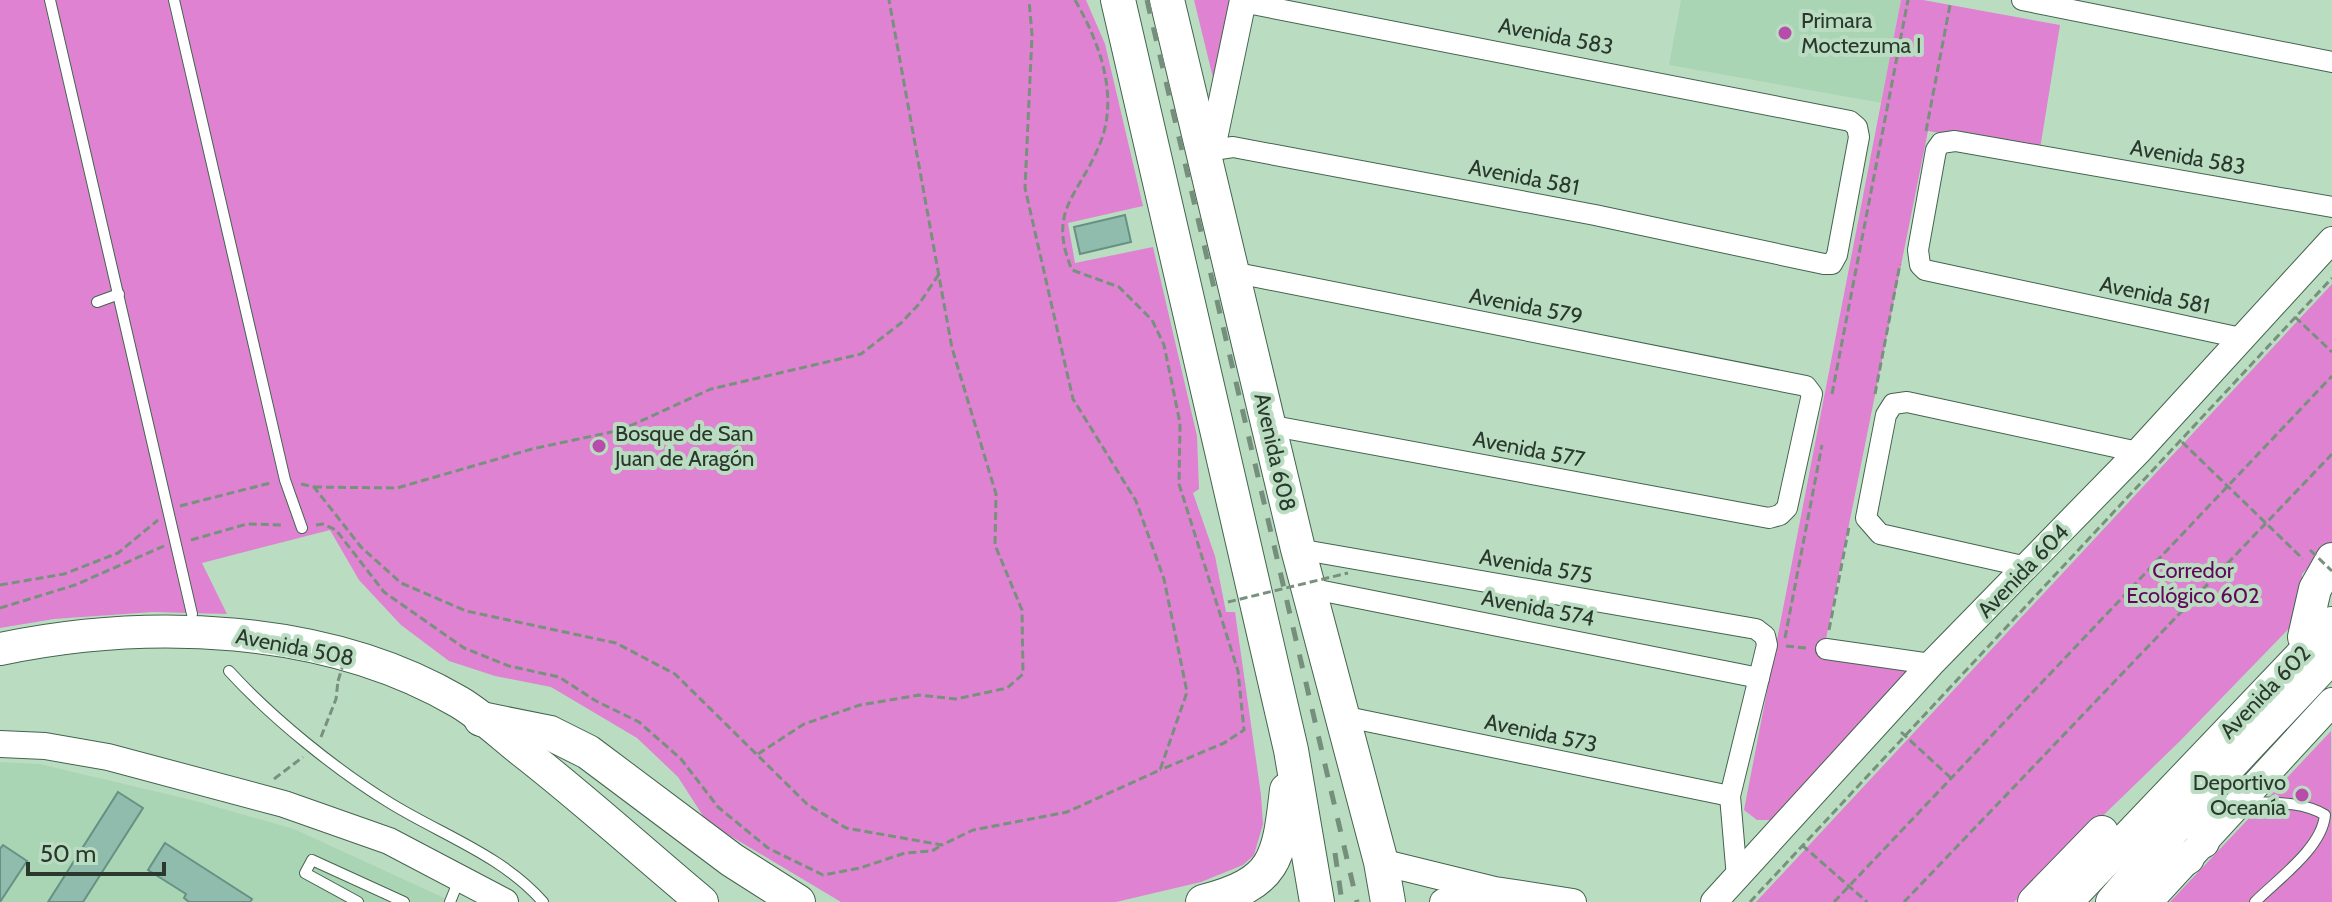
<svg xmlns="http://www.w3.org/2000/svg" width="2332" height="902" font-family="Cabin,sans-serif">
<rect width="100%" height="100%" fill="#baddc2"/>
<g fill="#aad5b5">
<polygon points="1681,0 1901,0 1882,103 1669,65"/>
<polygon points="0,762 40,764 196,801 294,829 453,902 0,902"/>
</g>
<g fill="#df82d2">
<polygon points="0,0 1086,0 1105,44 1143,206 1068,223 1075,263 1153,247 1197,436 1199,489 1193,493 1215,556 1226,612 1235,612 1261,795 1263,824 1254,855 1243,865 1201,882 1116,902 841,902 707,822 678,777 637,738 551,687 495,676 449,661 401,625 359,580 330,530 202,563 227,614 153,612 54,619 0,628"/>
<polygon points="1194,0 1235,0 1217,94"/>
<polygon points="1901,0 1923,0 2060,25 2040,149 1928,131 1823,654 1914,669 1773,820 1757,820 1744,810"/>
<polygon points="2332,284 2332,543 2302,574 2301,616 2180,741 2014,902 1756,902"/>
<polygon points="2331,731 2332,902 2170,902"/>
</g>
<g fill="#8fbcad" stroke="#669183" stroke-width="2">
<polygon points="1125,215 1131,242 1080,254 1074,227"/>
<polygon points="118,792 143,808 83,902 48,902"/>
<polygon points="165,843 252,899 250,902 189,902 184,898 186,894 148,870"/>
<polygon points="3,845 27,861 0,902 0,849"/>
</g>
<g fill="none" stroke-linecap="round" stroke-linejoin="round">
<defs>
<g id="service">
<polyline points="50,0 192,614"/>
<polyline points="174,0 285,480 302,528"/>
<polyline points="97,302 119,294"/>
<path d="M229 671C272 718 336 770 390 803 442 835 503 856 543 902"/>
<path d="M2245 802C2272 803 2302 801 2325 815 2322 848 2278 879 2255 902"/>
<polyline points="358,902 305,873 312,860 404,902"/>
<polyline points="450,902 459,880"/>
</g>
<g id="minor">
<polyline points="2022,0 2332,62"/>
<polyline points="1206,151 1233,147 1595,215 1824,264 1832,264 1837,255 1859,137 1857,127 1850,121 1242,2"/>
<polyline points="1232,272 1806,386 1812,394 1787,508 1780,515 1769,518 1268,425"/>
<polyline points="2241,338 1925,270 1920,265 1918,250 1936,150 1941,143 1955,141 2332,207"/>
<polyline points="1298,549 1756,629 1765,636 1767,645 1730,796 1737,878"/>
<polyline points="2027,567 1880,534 1866,518 1886,415 1893,404 1907,402 2138,452"/>
<polyline points="1308,588 1759,678"/>
<polyline points="1826,649 1931,664"/>
<polyline points="1342,716 1730,796"/>
</g>
<g id="tertiary">
<polyline points="1206,151 1215,134 1243,0"/>
<polyline points="0,744 45,746 108,757 284,804 389,841 505,902"/>
<polyline points="1381,862 1495,890 1573,902"/>
<polyline points="1443,902 1487,891"/>
<polyline points="1714,902 1931,664 2138,452 2332,240"/>
</g>
<polyline id="secondary" points="2148,902 2332,702"/>
<g id="primary">
<polyline points="2304,637 2315,589 2332,559"/>
<path d="M0 649C148 618 326 624 459 702 481 715 501 734 521 750 583 798 642 852 702 902"/>
<polyline points="2203,842 2211,786"/>
<polyline points="2135,888 2188,858"/>
<polyline points="2034,902 2102,832"/>
<polyline points="2066,902 2332,623"/>
<polyline points="2112,902 2211,786 2332,657"/>
</g>
<g id="trunk">
<polyline points="1118,0 1291,750 1317,902"/>
<polyline points="1167,0 1298,549 1381,862 1388,902"/>
<polyline points="481,719 550,733 588,752 732,860 798,902"/>
<path d="M1203 902C1276 883 1279 860 1287 790"/>
</g>
</defs>
<use href="#service" stroke="#44644d" stroke-width="12"/>
<use href="#minor" stroke="#44644d" stroke-width="22"/>
<use href="#tertiary" stroke="#44644d" stroke-width="28"/>
<use href="#secondary" stroke="#44644d" stroke-width="30"/>
<use href="#primary" stroke="#44644d" stroke-width="34"/>
<use href="#trunk" stroke="#44644d" stroke-width="36"/>
<g stroke="#77917d" stroke-width="3" stroke-dasharray="8 4" stroke-linecap="butt">
<path d="M1075 0C1100 43 1120 98 1099 146 1078 197 1047 210 1072 270L1119 287 1152 320 1164 345 1180 423 1179 484 1238 671 1244 730 1224 743 1160 770"/>
<polyline points="1926,131 1950,5"/>
<polyline points="2295,317 2332,352"/>
<polyline points="1832,394 1908,0"/>
<polyline points="1875,394 1900,264"/>
<polyline points="2182,442 2303,559"/>
<polyline points="301,484 314,487 361,547 401,583 466,611 616,643 675,674 807,804 846,828 942,845 973,830 1067,812 1160,770 1187,692 1164,579 1136,501 1073,399 1025,188 1032,35 1029,0"/>
<polyline points="314,487 397,488 532,449 621,430 711,389 861,354 901,323 919,304 939,274"/>
<polyline points="180,506 270,483"/>
<polyline points="316,525 323,524 336,530 384,592 464,648 509,666 559,677 596,701 639,722 681,759 718,807 768,848 823,875 860,868 905,853 932,851 942,845"/>
<polyline points="191,540 247,524 284,525"/>
<polyline points="0,585 64,574 118,553 158,520"/>
<polyline points="0,608 75,585 164,546"/>
<polyline points="1829,630 1849,527"/>
<polyline points="1785,638 1822,445"/>
<polyline points="1786,646 1806,648"/>
<polyline points="1901,732 1951,778"/>
<polyline points="321,737 336,699 338,681"/>
<polyline points="758,754 804,724 860,705 919,695 956,699 1007,688 1023,674 1022,610 995,545 996,494 952,348 889,0"/>
<polyline points="274,779 303,757"/>
<polyline points="1802,845 1867,902"/>
<polyline points="1750,902 2332,278"/>
<polyline points="1834,902 2332,376"/>
<polyline points="1904,902 2332,454"/>
</g>
<use href="#service" stroke="#fff" stroke-width="10"/>
<use href="#minor" stroke="#fff" stroke-width="20"/>
<use href="#tertiary" stroke="#fff" stroke-width="26"/>
<use href="#secondary" stroke="#fff" stroke-width="28"/>
<use href="#primary" stroke="#fff" stroke-width="32"/>
<use href="#trunk" stroke="#fff" stroke-width="34"/>
<g stroke="#768f7c" stroke-width="5" stroke-dasharray="14 14" stroke-linecap="butt">
<polyline points="1147,0 1357,902"/>
<polyline points="1335,853 1342,902"/>
</g>
<g stroke="#77917d" stroke-width="3" stroke-dasharray="8 4" stroke-linecap="butt">
<polyline points="2310,550 2332,571"/>
<polyline points="1228,602 1348,573"/>
<polyline points="338,681 349,646"/>
</g>
</g>
<g fill="#b84cab" stroke="#baddc2" stroke-width="3">
<circle cx="1785" cy="33" r="8"/>
<circle cx="599" cy="446" r="8"/>
<circle cx="2302" cy="795" r="8"/>
</g>
<g text-anchor="middle" dominant-baseline="central" stroke-width="8" stroke-linejoin="round" paint-order="stroke">
<g font-size="22" fill="#2a382d" stroke="#baddc2" text-anchor="start">
<text x="1801" y="20">Primara<tspan x="1801" dy="25">Moctezuma I</tspan></text>
<text x="615" y="433">Bosque de San<tspan x="615" dy="25">Juan de Aragón</tspan></text>
<text x="2286" y="782" text-anchor="end">Deportivo<tspan x="2286" dy="25">Oceanía</tspan></text>
</g>
<g font-size="22" fill="#2a382d" stroke="#baddc2">
<text transform="translate(1556 36) rotate(11)">Avenida 583</text>
<text transform="translate(2188 157) rotate(10)">Avenida 583</text>
<text transform="translate(1524 177) rotate(11)">Avenida 581</text>
<text transform="translate(2155 295) rotate(12)">Avenida 581</text>
<text transform="translate(1526 306) rotate(11)">Avenida 579</text>
<text transform="translate(1529 449) rotate(11)">Avenida 577</text>
<text transform="translate(1275 452) rotate(77)">Avenida 608</text>
<text transform="translate(1536 566) rotate(10)">Avenida 575</text>
<text transform="translate(2023 571) rotate(-46)">Avenida 604</text>
<text transform="translate(1538 608) rotate(11)">Avenida 574</text>
<text transform="translate(295 647) rotate(11)">Avenida 508</text>
<text transform="translate(2265 692) rotate(-46)">Avenida 602</text>
<text transform="translate(1541 733) rotate(12)">Avenida 573</text>
</g>
<g font-size="22" fill="#62075b" stroke="#baddc2">
<text x="2193" y="570">Corredor<tspan x="2193" dy="25">Ecológico 602</tspan></text>
</g>
</g>
<path d="M28 862v12h136v-12" fill="none" stroke="#2a382d" stroke-width="4"/>
<text x="40" y="862" font-size="24" fill="#2a382d" stroke="#baddc2" stroke-width="6" paint-order="stroke">50 m</text>
</svg>
